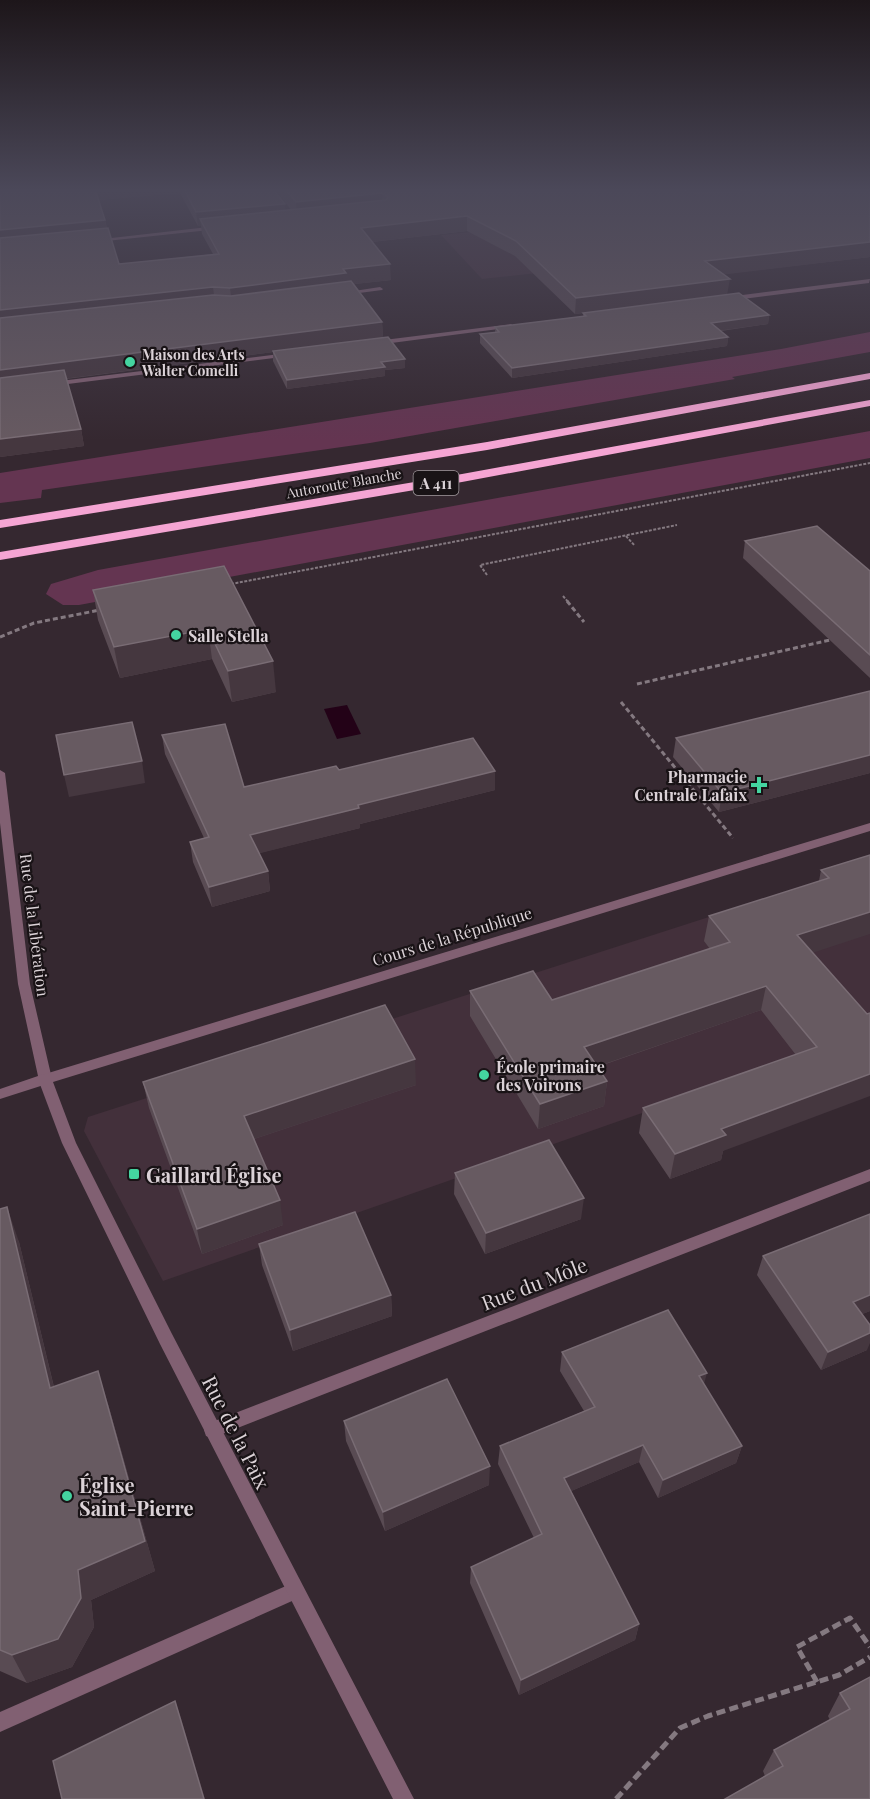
<svg xmlns="http://www.w3.org/2000/svg" width="870" height="1799" font-family="'Playfair Display',serif">
<rect width="100%" height="100%" fill="#352830"/>
<g fill="#43303b">
<polygon points="713,207 777,247 482,279 441,235"/>
<polygon points="870,865 870,1033 163,1281 84,1131 88,1117"/>
</g>
<g fill="#643551">
<polygon points="870,332 870,352 732,377 735,379 370,443 42,490 41,498 0,503 0,473 781,349"/>
<polygon points="870,431 870,458 79,605 63,605 46,594 51,584 98,570"/>
</g>
<polygon fill="#230217" points="347,705 361,734 337,739 324,709"/>
<g fill="none" stroke-linecap="round" stroke-linejoin="round">
<g stroke="#847980" stroke-width="2" stroke-dasharray="3 1.5" stroke-linecap="butt">
<polyline points="626,536 635,546"/>
<polyline points="487,575 480,565 677,525"/>
<polyline points="231,584 870,463"/>
<polyline points="563,596 569,603"/>
</g>
<g stroke="#847980" stroke-width="3" stroke-dasharray="5 3" stroke-linecap="butt">
<polyline points="567,601 584,622"/>
<polyline points="0,637 34,623 100,610"/>
<polyline points="637,684 830,640"/>
<polyline points="621,702 733,838"/>
</g>
<g stroke="#847980" stroke-width="5" stroke-dasharray="9 4.5" stroke-linecap="butt">
<polyline points="817,1682 797,1647 850,1618 870,1647"/>
<polyline points="616,1799 680,1728 708,1716 839,1675 870,1657"/>
</g>
<polygon fill="#816072" fill-rule="evenodd" points="295,1582 301,1585 304,1591 301,1597 0,1732 0,1712"/>
<g fill="#816072" fill-rule="evenodd">
<polygon points="217,226 219,229 97,242 94,240"/>
<polygon points="870,279 869,283 727,301 724,299 727,297"/>
<polygon points="380,287 383,289 382,290 344,295 341,293"/>
<polygon points="511,324 514,326 513,327 376,345 373,343 376,341"/>
<polygon points="288,353 292,355 290,356 52,386 48,384 52,382"/>
<polygon points="0,770 5,773 30,984 52,1079 50,1083 0,1099 0,1089 38,1076 18,984 0,823"/>
<polygon points="870,1169 870,1181 212,1438 206,1436 204,1430 206,1424 212,1422"/>
</g>
<polygon fill="#816072" fill-rule="evenodd" points="870,823 870,831 53,1082 76,1143 172,1334 414,1799 393,1799 160,1344 62,1143 38,1079 40,1075 45,1074"/>
<g fill="#f5a5d3" fill-rule="evenodd">
<polygon points="870,373 870,379 487,450 0,528 0,520 487,442"/>
<polygon points="870,400 870,406 462,482 0,560 0,552 462,474"/>
</g>
</g>
<g fill="#594b53" fill-rule="evenodd">
<path d="M0 189H273L285 210H291L275 189H870V257L723 274 727 295 769 315 768 324 721 331 728 337 727 346 512 378 480 343V334L495 332V327L583 316V313L575 314 515 256 467 231 372 242 391 280 354 284 382 322 383 338 405 368 385 370V376L287 389 273 361V352L66 379 81 429 84 446 0 457ZM180 193 198 226H201L202 234 213 254 119 264 107 228 105 220 99 200Z"/>
<polygon points="745,541 870,571 870,678 743,558"/>
<polygon points="224,566 276,692 232,702 212,659 120,678 98,620 93,590"/>
<polygon points="870,691 870,773 719,812 673,757 676,738"/>
<polygon points="162,735 244,787 339,770 495,771 495,790 360,824 360,828 259,853 268,871 270,891 212,907 193,862 190,842 204,838 165,754"/>
<polygon points="870,855 813,953 867,1014 723,1151 721,1160 670,1179 639,1133 643,1108 796,1055 761,1010 597,1067 607,1081 604,1106 538,1129 470,1016 470,991 552,1000 710,949 704,941 709,916 819,881 821,870"/>
<polygon points="143,1082 416,1085 254,1139 283,1225 202,1254 149,1108"/>
<polygon points="455,1173 581,1219 485,1254 454,1194"/>
<polygon points="0,1209 19,1242 54,1387 108,1404 155,1571 91,1600 94,1627 72,1667 27,1683 0,1671"/>
<polygon points="870,1214 870,1311 862,1314 867,1350 821,1370 757,1275 763,1256"/>
<polygon points="259,1244 391,1295 392,1316 293,1351 262,1265"/>
<polygon points="562,1352 704,1385 742,1446 736,1463 658,1498 639,1462 571,1491 639,1624 635,1640 519,1695 470,1583 471,1567 534,1538 498,1464 500,1446 584,1411 560,1371"/>
<polygon points="344,1421 489,1485 385,1531 346,1441"/>
<polygon points="870,1677 870,1799 765,1776 763,1771 774,1750 830,1720 828,1716 840,1693"/>
</g>
<g fill="#45373f">
<polygon points="95,189 180,189 180,193 97,200"/>
<polygon points="707,189 786,189 706,200"/>
<polygon points="382,193 383,208 297,217 296,202"/>
<polygon points="285,204 286,218 200,219 201,226 198,226 196,212"/>
<polygon points="467,216 467,231 362,243 361,228"/>
<polygon points="105,220 108,235 0,245 0,230"/>
<polygon points="870,242 870,257 703,277 705,261"/>
<polygon points="390,264 391,280 346,285 232,304 230,288 343,269"/>
<polygon points="730,279 727,295 575,314 576,298"/>
<polygon points="213,287 215,303 0,326 0,310"/>
<polygon points="769,315 768,324 710,332 711,323"/>
<polygon points="382,322 383,338 0,387 0,370"/>
<polygon points="728,337 727,346 512,378 512,368"/>
<polygon points="405,359 405,368 385,370 385,376 287,389 287,380 381,362"/>
<polygon points="81,429 84,446 0,457 0,439"/>
<polygon points="208,629 212,659 120,678 114,647"/>
<polygon points="273,661 276,692 232,702 228,671"/>
<polygon points="870,755 870,773 719,812 722,793"/>
<polygon points="142,761 145,783 69,797 64,775"/>
<polygon points="495,771 495,790 360,824 360,828 253,855 250,835 358,805"/>
<polygon points="268,871 270,891 212,907 209,887"/>
<polygon points="870,912 870,934 791,960 797,935"/>
<polygon points="766,986 761,1010 581,1072 584,1047"/>
<polygon points="415,1059 416,1085 248,1141 244,1116"/>
<polygon points="870,1074 870,1096 723,1151 721,1160 670,1179 675,1154 721,1129"/>
<polygon points="607,1081 604,1106 538,1129 540,1104"/>
<polygon points="584,1198 581,1219 485,1254 486,1233"/>
<polygon points="280,1200 283,1225 202,1254 197,1229"/>
<polygon points="7,1207 19,1242 62,1421 50,1388"/>
<polygon points="391,1295 392,1316 293,1351 290,1330"/>
<polygon points="870,1295 870,1311 846,1321 853,1302"/>
<polygon points="870,1333 870,1343 867,1350 821,1370 828,1352"/>
<polygon points="98,1371 108,1404 155,1571 91,1600 94,1627 72,1667 27,1683 12,1655"/>
<polygon points="707,1373 702,1391 699,1376"/>
<polygon points="643,1445 639,1462 562,1495 564,1478"/>
<polygon points="742,1446 736,1463 658,1498 663,1480"/>
<polygon points="490,1466 489,1485 385,1531 383,1512"/>
<polygon points="639,1624 635,1640 519,1695 521,1680"/>
<polygon points="175,1701 181,1718 205,1799 204,1799"/>
</g>
<g fill="#675a61" stroke="#796c74" stroke-width="1.5">
<polygon points="0,189 95,189 105,220 0,230"/>
<polygon points="184,189 273,189 285,204 196,212"/>
<polygon points="285,189 678,189 696,193 733,192 755,189 870,189 870,242 705,261 730,279 576,298 516,241 467,216 361,228 390,264 343,269 346,273 230,288 213,287 0,310 0,238 108,228 119,264 219,254 200,219 386,200 388,197 382,193 296,202"/>
<polygon points="351,281 382,322 0,370 0,318 213,295 231,296"/>
<polygon points="739,293 769,315 711,323 728,337 512,368 480,334 499,332 495,327 586,316 583,313"/>
<polygon points="388,337 405,359 381,362 385,367 287,380 273,351"/>
<polygon points="64,370 81,429 0,439 0,378"/>
<polygon points="817,526 870,571 870,655 745,541"/>
<polygon points="224,566 273,661 228,671 208,629 114,647 93,590"/>
<polygon points="870,691 870,755 722,793 676,738"/>
<polygon points="132,722 142,761 64,775 56,735"/>
<polygon points="225,724 244,787 336,766 339,770 473,738 495,771 358,805 359,808 250,835 268,871 209,887 190,842 209,837 162,735"/>
<polygon points="870,855 870,912 797,935 867,1014 870,1013 870,1074 721,1129 726,1135 675,1154 643,1108 817,1047 766,986 584,1047 607,1081 540,1104 470,991 533,971 552,1000 730,942 709,916 829,878 821,870"/>
<polygon points="385,1005 415,1059 244,1116 280,1200 197,1229 143,1082"/>
<polygon points="549,1140 584,1198 486,1233 455,1173"/>
<polygon points="7,1207 50,1388 98,1371 145,1541 78,1570 81,1598 58,1639 12,1655 0,1650 0,1209"/>
<polygon points="355,1212 391,1295 290,1330 259,1244"/>
<polygon points="870,1214 870,1295 853,1302 870,1325 870,1333 828,1352 763,1256"/>
<polygon points="668,1310 707,1373 699,1376 742,1446 663,1480 643,1445 564,1478 639,1624 521,1680 471,1567 542,1534 500,1446 595,1407 562,1352"/>
<polygon points="447,1379 490,1466 383,1512 344,1421"/>
<polygon points="870,1677 870,1799 725,1799 783,1766 774,1750 850,1709 840,1693"/>
<polygon points="175,1701 204,1799 62,1799 53,1761"/>
</g>
<linearGradient id="sky" x2="0" y2="1"><stop stop-color="#1d161a"/><stop offset="0.43" stop-color="#4b4859"/><stop offset="1" stop-color="#4b4859" stop-opacity="0"/></linearGradient>
<rect width="870" height="441" fill="url(#sky)"/>
<g fill="#44d4a0" stroke="#191316" stroke-width="2">
<circle cx="130" cy="362" r="6"/>
<circle cx="176" cy="635" r="6"/>
<path d="M756 776h6v6h6v6h-6v6h-6v-6h-6v-6h6z"/>
<circle cx="484" cy="1075" r="6"/>
<rect x="128" y="1168" width="12" height="12" rx="3"/>
<circle cx="67" cy="1496" r="6"/>
</g>
<g text-anchor="middle" dominant-baseline="central" stroke-width="4.5" stroke-linejoin="round" paint-order="stroke">
<g font-size="14" font-weight="bold" fill="#dbd2d7" stroke="#191316" text-anchor="start">
<text x="142" y="354">Maison des Arts<tspan x="142" dy="16">Walter Comelli</tspan></text>
</g>
<g font-size="14" fill="#dbd2d7" stroke="#191316">
<text transform="translate(344 483) rotate(-10)">Autoroute Blanche</text>
</g>
<rect fill="#191316" stroke="#a1999d" stroke-width="1.5" x="413.5" y="471" width="45" height="24" rx="4.5"/>
<g font-size="15" font-weight="bold" fill="#dbd2d7">
<text x="436" y="483">A 411</text>
</g>
<g font-size="16" font-weight="bold" fill="#dbd2d7" stroke="#191316" text-anchor="start">
<text x="188" y="635">Salle Stella</text>
<text x="747" y="776" text-anchor="end">Pharmacie<tspan x="747" dy="18">Centrale Lafaix</tspan></text>
<text x="496" y="1066">École primaire<tspan x="496" dy="18">des Voirons</tspan></text>
</g>
<g font-size="16" fill="#dbd2d7" stroke="#191316">
<text transform="translate(35 925) rotate(83)">Rue de la Libération</text>
<text transform="translate(452 936) rotate(-17)">Cours de la République</text>
</g>
<g font-size="20" font-weight="bold" fill="#dbd2d7" stroke="#191316" text-anchor="start">
<text x="146" y="1174">Gaillard Église</text>
<text x="79" y="1484">Église<tspan x="79" dy="23">Saint-Pierre</tspan></text>
</g>
<g font-size="20" fill="#dbd2d7" stroke="#191316">
<text transform="translate(534 1283) rotate(-21)">Rue du Môle</text>
<text transform="translate(237 1432) rotate(63)">Rue de la Paix</text>
</g>
</g>
</svg>
